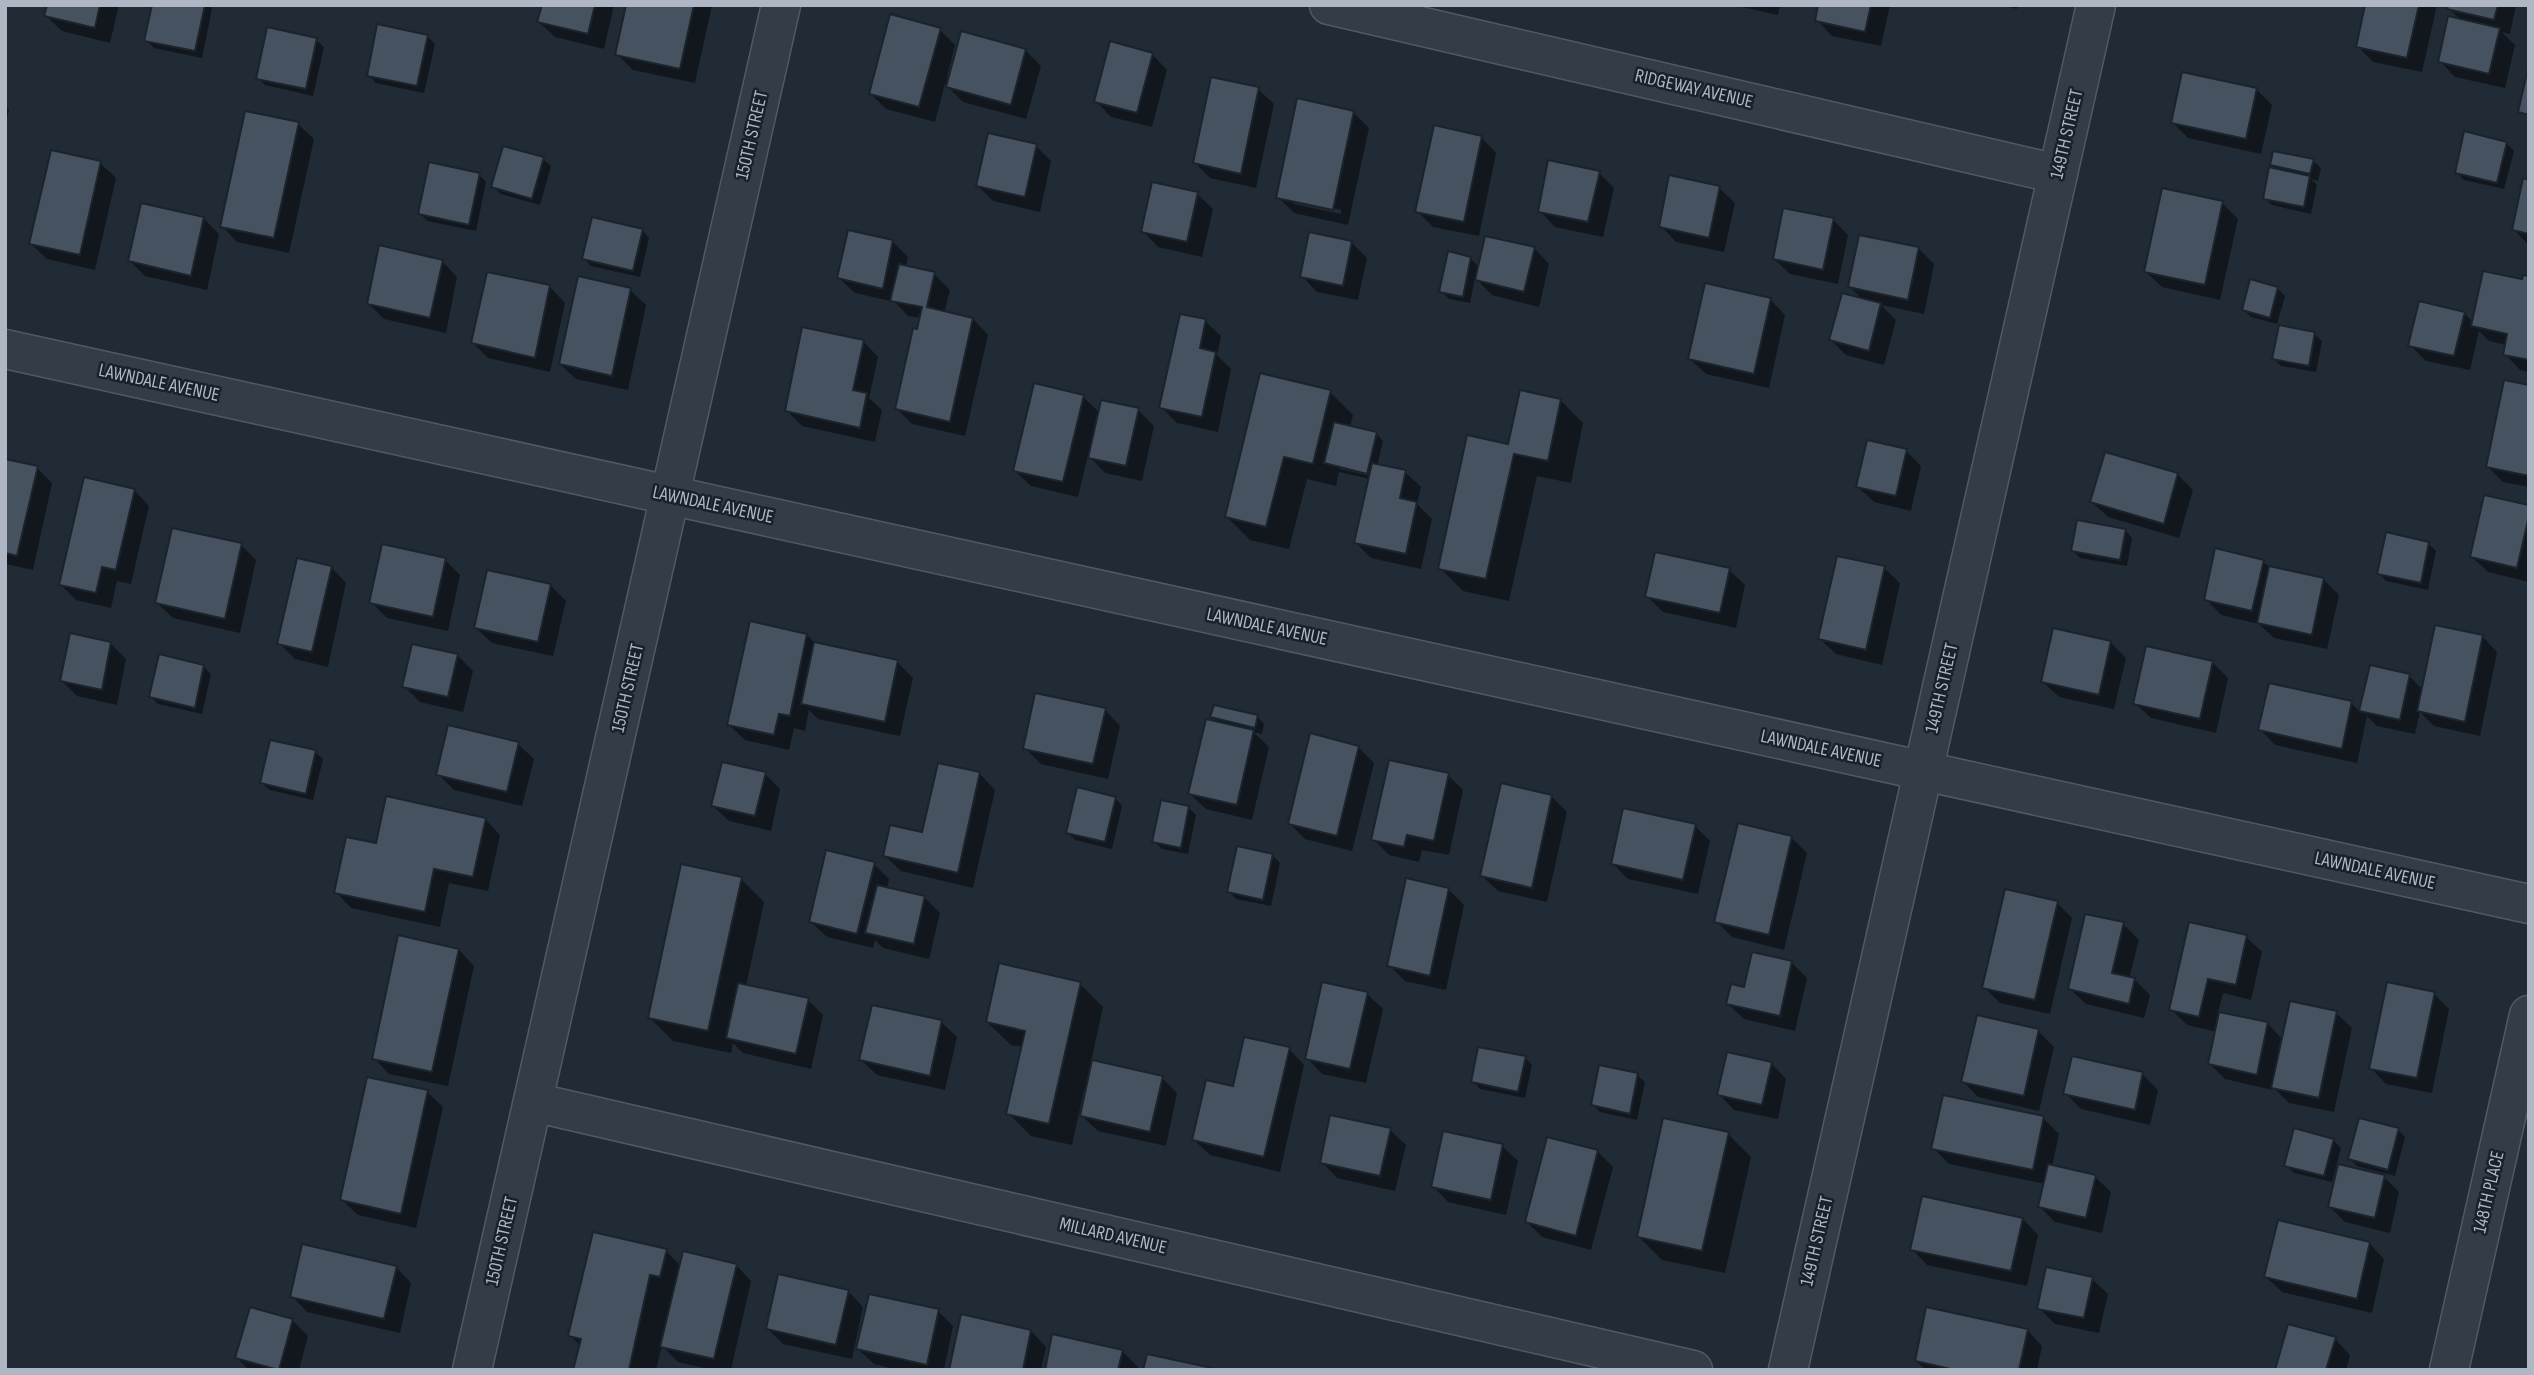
<svg xmlns="http://www.w3.org/2000/svg" width="2534" height="1375" font-family="'Sofia Sans Condensed',sans-serif">
<rect width="100%" height="100%" fill="#202b36"/>
<g fill="#0007" fill-rule="evenodd">
<polygon points="49,5 119,5 110,43 62,31 46,16"/>
<polygon points="154,5 209,5 212,9 202,58 154,48 146,40"/>
<polygon points="543,5 614,5 604,49 555,37 539,22"/>
<polygon points="628,5 712,5 695,83 633,70 617,54"/>
<polygon points="1733,5 1780,5 1778,15"/>
<polygon points="1820,5 1890,5 1881,46 1832,36 1817,20"/>
<polygon points="2000,5 2018,5 2017,9"/>
<polygon points="2367,5 2437,5 2422,72 2373,62 2358,46"/>
<polygon points="2450,5 2516,5 2510,34 2502,32 2515,45 2505,88 2455,77 2440,61 2462,21 2449,9"/>
<polygon points="940,30 955,45 947,77 950,78 1025,50 1041,66 1026,119 963,102 945,84 935,122 886,109 871,94"/>
<polygon points="427,36 435,44 424,93 376,83 369,75"/>
<polygon points="316,40 324,47 313,96 265,85 258,78"/>
<polygon points="1152,54 1167,70 1152,127 1111,117 1096,101"/>
<polygon points="1258,89 1274,104 1256,188 1210,178 1195,163"/>
<polygon points="2256,89 2272,105 2261,154 2188,138 2173,123"/>
<polygon points="5,106 9,110 5,129"/>
<path d="M1354 113 1369 128 1348 225 1294 213 1278 197ZM1294 200 1341 210V214L1294 204Z"/>
<polygon points="298,124 314,139 289,253 237,242 222,226"/>
<polygon points="1481,137 1496,153 1479,236 1433,227 1417,211"/>
<polygon points="2506,143 2514,151 2504,189 2464,180 2457,173"/>
<polygon points="1036,146 1051,161 1040,212 993,201 978,186"/>
<polygon points="543,159 551,166 540,205 501,194 493,187"/>
<polygon points="2313,161 2321,168 2318,181 2311,179 2317,185 2311,214 2272,205 2264,198 2278,171 2272,165"/>
<polygon points="100,163 116,178 95,270 47,259 31,244"/>
<polygon points="1599,173 1614,188 1603,237 1555,227 1540,211"/>
<polygon points="479,175 486,182 476,231 427,221 420,213"/>
<polygon points="2529,181 2529,245 2514,230"/>
<polygon points="1719,188 1735,203 1724,252 1676,242 1661,226"/>
<polygon points="1197,194 1213,209 1202,257 1158,247 1143,231"/>
<polygon points="2222,203 2238,219 2220,300 2162,287 2146,272"/>
<polygon points="203,218 219,234 207,290 145,276 130,261"/>
<polygon points="1833,220 1848,235 1838,284 1790,274 1774,259"/>
<polygon points="642,230 649,238 640,277 591,266 584,259"/>
<polygon points="893,242 908,257 906,267 934,274 950,290 944,313 973,319 988,335 965,436 912,424 897,409 921,318 908,316 895,302 855,293 839,278"/>
<polygon points="1352,243 1367,258 1358,300 1317,292 1302,276"/>
<polygon points="1534,248 1549,264 1539,307 1492,295 1475,278 1470,303 1449,299 1441,291 1470,258 1479,267"/>
<polygon points="1919,249 1934,264 1924,314 1881,305 1896,320 1884,365 1846,355 1831,340 1863,300 1850,287"/>
<polygon points="442,261 457,277 446,333 384,319 368,303"/>
<polygon points="488,274 550,287 565,303 550,372 488,358 473,343"/>
<polygon points="2529,278 2529,372 2520,370 2505,354 2507,345 2489,341 2479,331 2470,370 2426,361 2410,345 2464,313 2474,323"/>
<polygon points="2277,288 2285,296 2277,324 2251,317 2244,310"/>
<polygon points="630,290 646,305 628,390 576,379 560,364"/>
<polygon points="1770,299 1785,315 1769,388 1706,374 1690,359"/>
<polygon points="1205,321 1221,336 1217,355 1231,369 1218,432 1177,423 1161,407"/>
<polygon points="2314,334 2322,341 2316,372 2281,366 2274,359"/>
<polygon points="863,341 878,357 869,398 882,410 875,442 802,426 787,411"/>
<polygon points="2529,387 2529,487 2503,482 2487,466"/>
<path d="M1330 392 1353 415 1350 427 1376 433 1383 441 1377 466 1405 472 1421 487 1417 504 1432 519 1421 569 1371 558 1356 543 1370 479 1339 472 1336 486 1307 479 1289 549 1250 540 1227 517ZM1340 466 1376 474 1375 477 1340 469Z"/>
<polygon points="1083,397 1100,413 1138,410 1154,426 1142,481 1105,473 1088,455 1078,497 1031,486 1015,471"/>
<polygon points="1560,400 1583,423 1571,483 1537,476 1509,601 1463,591 1440,568 1509,446"/>
<polygon points="1906,451 1921,466 1911,511 1874,502 1858,487"/>
<polygon points="2106,454 2178,475 2193,490 2179,538 2108,517 2092,502"/>
<polygon points="5,461 37,468 52,483 33,570 5,564"/>
<polygon points="134,490 149,506 131,584 117,581 111,608 76,600 61,585"/>
<polygon points="2529,507 2529,582 2488,572 2472,557"/>
<polygon points="2125,530 2132,538 2127,566 2080,558 2073,551"/>
<polygon points="2428,543 2436,551 2428,590 2386,581 2379,573"/>
<polygon points="241,545 256,560 240,633 173,618 157,603"/>
<polygon points="445,560 460,575 448,631 387,618 371,602"/>
<polygon points="2263,562 2269,567 2323,579 2339,595 2327,649 2274,638 2259,624 2221,615 2206,599"/>
<polygon points="331,567 346,583 328,667 295,659 279,643"/>
<polygon points="1884,568 1900,583 1882,665 1836,654 1820,639"/>
<polygon points="1729,570 1745,585 1736,628 1663,612 1647,596"/>
<polygon points="550,585 566,601 553,656 492,643 476,628"/>
<polygon points="807,635 816,644 897,662 913,678 900,736 818,719 809,710 805,731 794,728 789,750 745,740 729,725"/>
<polygon points="2482,636 2497,652 2480,736 2434,726 2420,712 2415,734 2377,726 2367,716 2357,763 2275,745 2260,729 2351,703 2361,713 2371,667 2409,676 2423,690"/>
<polygon points="2110,642 2126,658 2114,709 2059,697 2043,682"/>
<polygon points="111,644 126,659 117,705 77,696 62,681"/>
<polygon points="457,655 473,671 463,712 420,702 404,686"/>
<polygon points="2212,662 2228,678 2216,733 2151,718 2135,703"/>
<polygon points="203,666 211,674 202,714 158,704 151,697"/>
<polygon points="1105,710 1120,726 1108,779 1041,764 1025,748"/>
<polygon points="1212,716 1257,716 1264,724 1262,734 1253,732 1269,747 1252,820 1206,809 1190,794 1220,724"/>
<polygon points="518,744 534,759 522,806 454,790 438,774"/>
<polygon points="1358,747 1374,763 1352,851 1305,839 1290,824"/>
<polygon points="315,752 323,759 313,800 270,790 262,783"/>
<polygon points="940,765 980,774 995,790 973,888 901,871 885,856 924,834"/>
<polygon points="765,774 780,789 771,831 729,821 713,806"/>
<polygon points="1448,775 1463,790 1449,855 1422,850 1419,862 1389,855 1373,839"/>
<polygon points="1551,796 1567,812 1547,902 1498,891 1482,876"/>
<polygon points="1115,798 1122,806 1112,849 1075,840 1068,833"/>
<polygon points="1188,807 1196,815 1188,854 1162,849 1154,841"/>
<polygon points="485,819 500,835 488,891 449,883 440,927 351,908 336,892 377,846"/>
<polygon points="1695,826 1710,841 1698,894 1628,879 1612,863"/>
<polygon points="1792,838 1807,853 1784,950 1732,937 1716,921"/>
<polygon points="1273,856 1280,863 1271,906 1236,899 1229,891"/>
<polygon points="874,864 889,879 887,889 924,897 940,913 929,959 883,948 875,940 873,948 827,937 811,922"/>
<polygon points="741,879 764,902 746,986 808,1000 823,1015 811,1069 743,1053 733,1043 731,1053 673,1041 650,1018"/>
<polygon points="1448,889 1464,905 1446,990 1405,981 1389,965"/>
<polygon points="2057,903 2072,918 2050,1014 2000,1003 1984,987"/>
<polygon points="2123,924 2139,940 2129,978 2134,979 2150,995 2144,1018 2086,1004 2070,989"/>
<polygon points="2246,937 2262,952 2251,1000 2223,993 2218,1013 2268,1024 2283,1040 2336,1013 2352,1028 2334,1112 2289,1103 2273,1087 2272,1090 2225,1079 2210,1064 2217,1032 2187,1025 2171,1009"/>
<polygon points="459,950 474,966 448,1086 389,1074 374,1058"/>
<polygon points="1792,963 1807,978 1795,1031 1744,1019 1728,1004 1745,989"/>
<polygon points="1080,984 1103,1007 1091,1062 1162,1078 1177,1093 1166,1146 1098,1131 1082,1116 1088,1091 1084,1090 1072,1145 1031,1136 1008,1113 1023,1047 1011,1045 987,1022"/>
<polygon points="1367,994 1383,1009 1366,1083 1322,1074 1307,1058"/>
<polygon points="2434,994 2449,1009 2432,1093 2386,1084 2371,1068"/>
<polygon points="941,1022 957,1037 945,1090 877,1075 861,1060"/>
<polygon points="2038,1031 2054,1047 2039,1111 1978,1097 1963,1081"/>
<polygon points="1289,1049 1304,1065 1280,1172 1210,1155 1194,1140 1235,1089"/>
<polygon points="1525,1058 1532,1065 1525,1098 1480,1089 1473,1081"/>
<polygon points="1771,1063 1786,1079 1778,1119 1734,1110 1719,1094"/>
<polygon points="2142,1074 2158,1090 2150,1125 2081,1109 2065,1093"/>
<polygon points="1637,1075 1645,1082 1637,1120 1600,1112 1593,1105"/>
<polygon points="427,1092 443,1107 416,1228 358,1215 342,1200"/>
<polygon points="2043,1118 2059,1134 2052,1167 2095,1177 2111,1192 2102,1233 2055,1222 2040,1207 2045,1184 1949,1164 1933,1148"/>
<polygon points="1390,1130 1406,1145 1395,1191 1337,1178 1322,1162"/>
<polygon points="2398,1130 2405,1137 2395,1176 2357,1166 2350,1159"/>
<polygon points="1728,1134 1751,1157 1725,1273 1662,1260 1639,1237"/>
<polygon points="2333,1140 2341,1148 2332,1182 2294,1173 2286,1165"/>
<polygon points="1502,1146 1518,1161 1506,1215 1448,1202 1433,1186"/>
<polygon points="1597,1151 1613,1167 1591,1250 1542,1237 1527,1222"/>
<polygon points="2384,1177 2399,1192 2390,1233 2345,1222 2330,1207"/>
<polygon points="2023,1219 2038,1235 2027,1286 1927,1265 1912,1249"/>
<polygon points="2369,1243 2384,1259 2372,1313 2282,1292 2266,1277"/>
<polygon points="666,1251 681,1266 736,1265 751,1281 731,1370 712,1370 678,1362 662,1346 656,1370 575,1370 581,1346 570,1336"/>
<polygon points="396,1267 411,1283 400,1333 307,1312 292,1296"/>
<polygon points="2092,1279 2108,1294 2099,1333 2055,1324 2039,1308"/>
<polygon points="848,1291 863,1307 852,1359 783,1344 768,1329"/>
<polygon points="251,1309 293,1321 308,1336 299,1370 249,1370 237,1358"/>
<polygon points="938,1311 953,1326 944,1370 898,1370 874,1364 858,1349"/>
<polygon points="2027,1330 2042,1346 2037,1370 1926,1370 1916,1361"/>
<polygon points="1031,1331 1046,1347 1041,1370 951,1370"/>
<polygon points="2335,1339 2350,1355 2346,1370 2277,1370"/>
<polygon points="1122,1351 1138,1367 1137,1370 1047,1370"/>
</g>
<g fill="#465260" stroke="#1b232d" stroke-width="2">
<polygon points="47,5 100,5 95,28 44,16"/>
<polygon points="152,5 205,5 195,51 144,41"/>
<polygon points="542,5 595,5 588,34 537,22"/>
<polygon points="626,5 694,5 680,69 615,55"/>
<polygon points="1818,5 1871,5 1865,32 1815,21"/>
<polygon points="2365,5 2419,5 2407,58 2356,47"/>
<polygon points="2448,5 2498,5 2494,20 2447,9"/>
<polygon points="890,14 941,28 919,107 869,94"/>
<polygon points="2448,16 2500,28 2489,74 2438,62"/>
<polygon points="377,24 428,35 417,86 367,76"/>
<polygon points="267,27 317,38 306,89 256,79"/>
<polygon points="961,31 1026,49 1011,105 946,87"/>
<polygon points="1110,41 1153,53 1137,113 1094,102"/>
<polygon points="2529,64 2529,115 2518,112"/>
<polygon points="2182,72 2257,88 2246,139 2171,123"/>
<polygon points="1211,77 1259,87 1241,174 1193,163"/>
<polygon points="1297,98 1354,111 1333,210 1276,198"/>
<polygon points="245,111 299,122 274,238 220,227"/>
<polygon points="1434,125 1482,136 1464,222 1415,212"/>
<polygon points="2464,131 2507,142 2497,183 2455,173"/>
<polygon points="988,133 1037,144 1025,197 976,186"/>
<polygon points="503,146 544,157 532,199 491,187"/>
<polygon points="51,150 101,161 80,255 29,244"/>
<polygon points="2273,151 2314,159 2310,174 2270,165"/>
<polygon points="1548,160 1600,171 1588,222 1538,212"/>
<polygon points="429,162 480,173 469,225 418,214"/>
<polygon points="2269,167 2310,176 2304,207 2263,199"/>
<polygon points="1669,175 1720,186 1709,238 1659,227"/>
<polygon points="2523,178 2529,180 2529,234 2512,230"/>
<polygon points="1152,182 1198,192 1187,242 1141,232"/>
<polygon points="2162,188 2223,201 2205,285 2144,272"/>
<polygon points="141,203 204,217 191,276 128,261"/>
<polygon points="1783,208 1834,218 1823,270 1773,259"/>
<polygon points="592,217 643,229 633,271 582,259"/>
<polygon points="848,230 893,240 883,289 837,278"/>
<polygon points="1309,232 1352,241 1343,286 1300,277"/>
<polygon points="1859,235 1919,247 1908,300 1848,287"/>
<polygon points="1485,236 1535,247 1524,292 1475,280"/>
<polygon points="379,245 443,260 430,318 367,304"/>
<polygon points="1448,251 1471,257 1463,297 1439,292"/>
<polygon points="899,264 935,272 927,307 973,318 950,422 895,409 913,328 917,329 922,307 890,301"/>
<polygon points="2483,271 2522,279 2523,275 2529,276 2529,360 2503,355 2507,334 2471,326"/>
<polygon points="487,272 550,285 535,358 471,343"/>
<polygon points="578,276 631,288 612,376 559,364"/>
<polygon points="2250,279 2278,287 2270,318 2242,310"/>
<polygon points="1705,283 1771,298 1754,374 1688,359"/>
<polygon points="1842,293 1881,303 1869,351 1829,340"/>
<polygon points="2419,301 2465,312 2454,356 2408,346"/>
<polygon points="1180,314 1206,319 1200,348 1216,352 1202,417 1159,408"/>
<polygon points="2279,325 2315,332 2309,366 2272,359"/>
<polygon points="802,327 864,340 853,390 867,393 860,428 785,411"/>
<polygon points="1260,373 1331,390 1313,464 1284,457 1266,527 1225,517"/>
<polygon points="2504,380 2529,385 2529,476 2486,467"/>
<polygon points="1034,383 1084,395 1063,482 1013,471"/>
<polygon points="1520,390 1561,399 1548,461 1514,454 1486,579 1438,569 1467,435 1508,444"/>
<polygon points="1101,400 1139,408 1126,466 1088,458"/>
<polygon points="1334,422 1377,432 1367,474 1324,463"/>
<polygon points="1867,440 1907,449 1896,496 1856,487"/>
<polygon points="2105,452 2178,473 2164,524 2090,502"/>
<polygon points="5,459 38,466 17,556 5,553"/>
<polygon points="1372,463 1406,470 1400,498 1417,502 1406,554 1354,543"/>
<polygon points="84,477 135,489 116,570 102,567 96,593 59,585"/>
<polygon points="2484,495 2529,505 2529,516 2517,568 2470,557"/>
<polygon points="2077,520 2126,529 2120,560 2071,551"/>
<polygon points="172,528 242,543 225,619 155,603"/>
<polygon points="2386,532 2429,542 2421,583 2377,574"/>
<polygon points="382,544 446,558 433,617 369,603"/>
<polygon points="2215,548 2264,560 2252,611 2204,600"/>
<polygon points="1655,552 1730,568 1720,613 1645,597"/>
<polygon points="1837,556 1885,566 1866,650 1818,639"/>
<polygon points="297,558 332,566 312,652 277,644"/>
<polygon points="2269,566 2324,578 2312,635 2257,623"/>
<polygon points="487,570 551,584 538,642 474,628"/>
<polygon points="750,621 807,634 790,716 779,714 774,735 727,725"/>
<polygon points="2435,625 2483,635 2465,722 2417,711"/>
<polygon points="2053,628 2111,641 2099,695 2041,682"/>
<polygon points="70,633 111,642 102,690 60,681"/>
<polygon points="814,642 898,660 885,722 801,704"/>
<polygon points="412,644 458,654 448,697 402,687"/>
<polygon points="2146,646 2213,661 2200,719 2133,704"/>
<polygon points="159,654 204,665 195,708 149,697"/>
<polygon points="2370,665 2410,674 2400,720 2359,711"/>
<polygon points="2269,683 2352,701 2342,749 2258,730"/>
<polygon points="1035,693 1106,708 1093,764 1023,749"/>
<polygon points="1214,705 1258,715 1255,728 1210,717"/>
<polygon points="1206,719 1254,730 1237,805 1188,794"/>
<polygon points="448,725 519,742 507,792 436,775"/>
<polygon points="1310,733 1359,746 1337,836 1288,824"/>
<polygon points="270,740 316,750 306,794 260,783"/>
<polygon points="1389,760 1449,773 1434,841 1407,835 1404,847 1371,840"/>
<polygon points="722,762 766,772 755,816 711,806"/>
<polygon points="938,763 980,772 958,873 883,856 890,825 922,832"/>
<polygon points="1501,783 1552,795 1532,888 1480,876"/>
<polygon points="1077,787 1116,797 1105,842 1066,833"/>
<polygon points="386,796 486,818 473,877 434,869 425,912 334,893 346,837 376,843"/>
<polygon points="1161,800 1189,806 1181,848 1152,842"/>
<polygon points="1623,808 1696,824 1683,880 1611,864"/>
<polygon points="1738,823 1792,836 1769,935 1714,922"/>
<polygon points="1237,846 1273,854 1263,900 1227,892"/>
<polygon points="826,850 875,862 857,934 809,922"/>
<polygon points="681,864 742,877 708,1031 648,1018"/>
<polygon points="1406,878 1449,888 1430,976 1387,966"/>
<polygon points="877,885 925,896 914,944 865,933"/>
<polygon points="2005,889 2058,901 2035,1000 1982,988"/>
<polygon points="2085,914 2124,922 2112,973 2135,978 2129,1004 2068,989"/>
<polygon points="2189,922 2247,935 2236,985 2208,979 2199,1017 2169,1010"/>
<polygon points="398,935 459,949 432,1072 372,1059"/>
<polygon points="1752,952 1792,961 1780,1016 1726,1004 1731,984 1744,987"/>
<polygon points="999,963 1081,982 1049,1124 1006,1114 1025,1031 986,1022"/>
<polygon points="1322,982 1368,992 1350,1069 1305,1059"/>
<polygon points="2387,982 2435,992 2417,1078 2369,1069"/>
<polygon points="738,983 809,998 796,1054 726,1038"/>
<polygon points="2290,1001 2337,1011 2319,1098 2271,1088"/>
<polygon points="872,1005 942,1020 930,1076 859,1060"/>
<polygon points="2219,1012 2268,1022 2257,1075 2208,1064"/>
<polygon points="1977,1015 2039,1029 2024,1096 1961,1082"/>
<polygon points="1244,1037 1290,1047 1264,1157 1192,1140 1206,1080 1233,1086"/>
<polygon points="1478,1047 1526,1056 1518,1092 1471,1082"/>
<polygon points="1727,1052 1772,1062 1762,1105 1717,1095"/>
<polygon points="2072,1056 2143,1072 2135,1110 2063,1094"/>
<polygon points="1092,1060 1163,1076 1150,1132 1080,1116"/>
<polygon points="1599,1065 1638,1073 1630,1114 1591,1105"/>
<polygon points="367,1077 428,1090 401,1214 340,1200"/>
<polygon points="1943,1095 2044,1116 2033,1170 1931,1149"/>
<polygon points="1330,1115 1391,1128 1380,1176 1320,1163"/>
<polygon points="1663,1118 1729,1132 1702,1251 1637,1237"/>
<polygon points="2359,1118 2399,1128 2388,1170 2348,1159"/>
<polygon points="2294,1128 2334,1139 2324,1176 2284,1166"/>
<polygon points="1443,1131 1503,1144 1491,1200 1431,1187"/>
<polygon points="1547,1137 1598,1150 1576,1236 1525,1222"/>
<polygon points="2048,1164 2096,1175 2086,1218 2038,1207"/>
<polygon points="2338,1164 2385,1175 2375,1218 2328,1207"/>
<polygon points="1922,1196 2023,1218 2011,1271 1910,1250"/>
<polygon points="2278,1220 2370,1242 2357,1299 2264,1277"/>
<polygon points="593,1232 667,1249 660,1277 650,1275 629,1370 573,1370 581,1339 568,1336"/>
<polygon points="302,1244 397,1266 384,1319 290,1297"/>
<polygon points="683,1251 737,1264 714,1359 660,1347"/>
<polygon points="2046,1267 2093,1277 2084,1318 2037,1309"/>
<polygon points="778,1274 849,1290 836,1345 766,1329"/>
<polygon points="869,1294 939,1309 927,1365 856,1349"/>
<polygon points="250,1307 293,1319 279,1370 235,1358"/>
<polygon points="1926,1307 2028,1329 2019,1370 1955,1370 1915,1361"/>
<polygon points="961,1314 1031,1330 1023,1370 949,1370"/>
<polygon points="2288,1324 2336,1337 2326,1370 2275,1370"/>
<polygon points="1052,1334 1123,1350 1118,1370 1045,1370"/>
<polygon points="1147,1354 1217,1369 1216,1370 1143,1370"/>
</g>
<g fill="none" stroke-linecap="round" stroke-linejoin="round">
<defs>
<g id="street">
<polyline points="1329,5 2058,174"/>
<polyline points="5,349 2529,904"/>
<polyline points="533,1102 1693,1370"/>
<polyline points="472,1370 781,5"/>
<polyline points="1788,1370 2096,5"/>
<polyline points="2449,1370 2529,1015"/>
</g>
</defs>
<use href="#street" stroke="#515a64" stroke-width="41"/>
<use href="#street" stroke="#333c47" stroke-width="38"/>
</g>
<g text-anchor="middle" dominant-baseline="central" stroke-width="5" stroke-linejoin="round" paint-order="stroke">
<g font-size="19" fill="#aeb7c3" stroke="#19212b">
<text transform="translate(1694 89) rotate(13)">RIDGEWAY AVENUE</text>
<text transform="translate(2067 134) rotate(-77)">149TH STREET</text>
<text transform="translate(752 135) rotate(-77)">150TH STREET</text>
<text transform="translate(159 383) rotate(12)">LAWNDALE AVENUE</text>
<text transform="translate(713 505) rotate(12)">LAWNDALE AVENUE</text>
<text transform="translate(1267 627) rotate(12)">LAWNDALE AVENUE</text>
<text transform="translate(628 688) rotate(-77)">150TH STREET</text>
<text transform="translate(1942 688) rotate(-77)">149TH STREET</text>
<text transform="translate(1821 749) rotate(12)">LAWNDALE AVENUE</text>
<text transform="translate(2375 871) rotate(12)">LAWNDALE AVENUE</text>
<text transform="translate(2489 1192) rotate(-77)">148TH PLACE</text>
<text transform="translate(1113 1236) rotate(13)">MILLARD AVENUE</text>
<text transform="translate(502 1241) rotate(-77)">150TH STREET</text>
<text transform="translate(1817 1241) rotate(-77)">149TH STREET</text>
</g>
</g>
<rect width="2534" height="1375" fill="none" stroke="#aeb7c3" stroke-width="14"/>
</svg>
